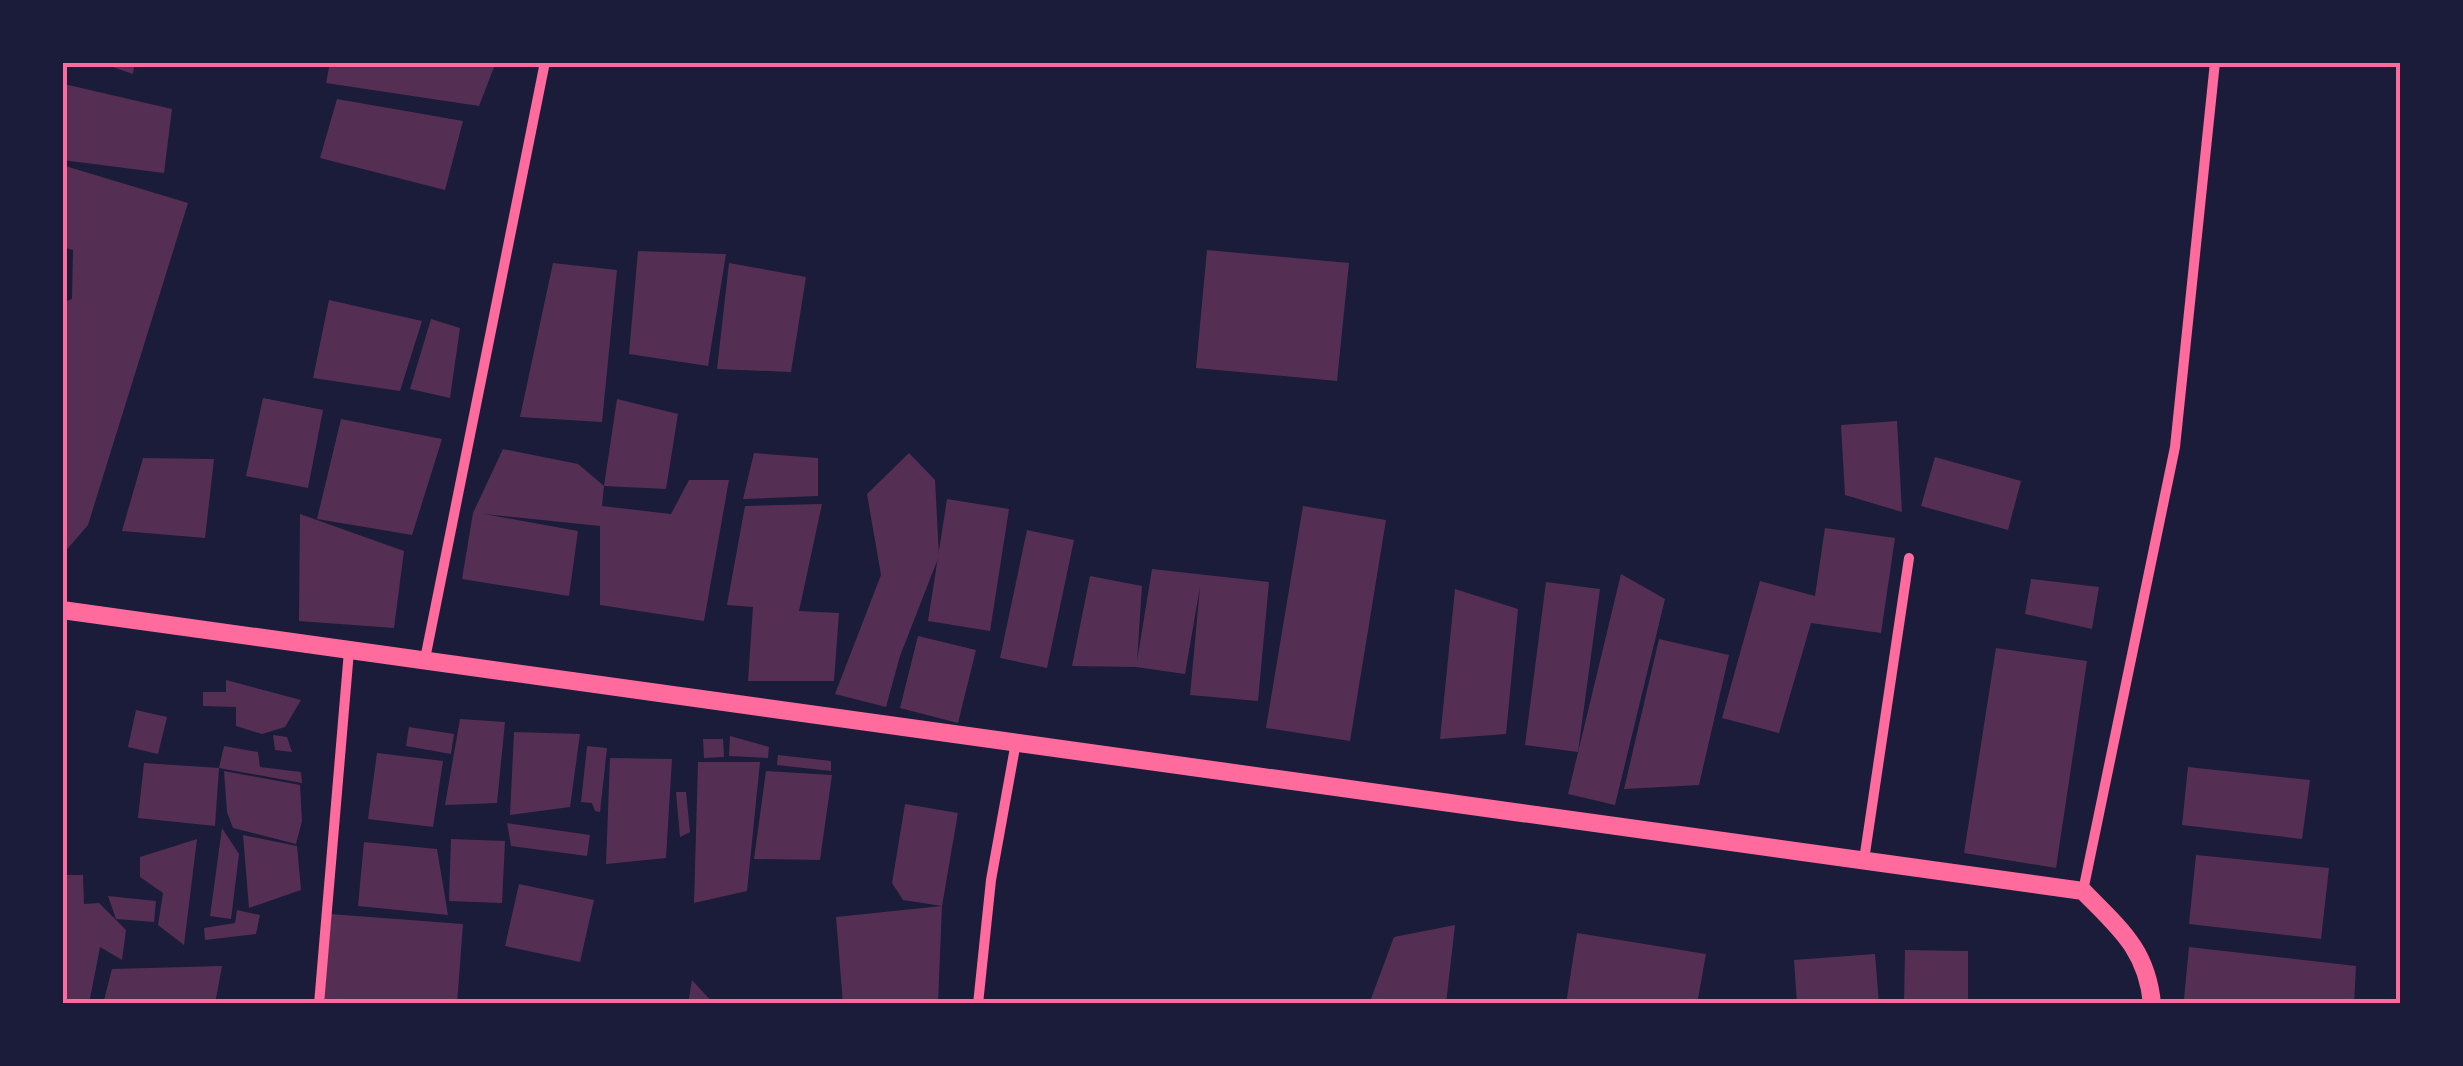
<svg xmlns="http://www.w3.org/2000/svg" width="2463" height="1066" font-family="'Zilla Slab',serif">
<rect width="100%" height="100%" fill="#1b1b3a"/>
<g fill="#542f53">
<polygon points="98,62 135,62 133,74"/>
<polygon points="330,62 496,62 479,106 326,83"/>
<polygon points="64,84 172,109 164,173 62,160"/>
<polygon points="337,99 463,121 445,190 320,158"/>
<polygon points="62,165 188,203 88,525 62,555 62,303 72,299 73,250 62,247"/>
<polygon points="1207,250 1349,263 1337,381 1196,368"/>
<polygon points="638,251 726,254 708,366 629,354"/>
<polygon points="553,263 617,270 602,422 520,417"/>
<polygon points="729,263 806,277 791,372 717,369"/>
<polygon points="329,300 422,321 400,391 313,378"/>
<polygon points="431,319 460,328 450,398 410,389"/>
<polygon points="263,398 323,410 308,488 246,476"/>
<polygon points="617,399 678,414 666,489 604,486 602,506 671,514 689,480 729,480 704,621 600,605 600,526 484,514 578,531 569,596 462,579 473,513 503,449 578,464 604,486"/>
<polygon points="341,419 442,439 412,535 317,519"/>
<polygon points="1897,421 1902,512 1845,495 1841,425"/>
<polygon points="754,453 818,458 818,496 743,499"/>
<polygon points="909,453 935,480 939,556 900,656 886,707 835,694 881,575 867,494"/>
<polygon points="1935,457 2021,481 2008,530 1921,506"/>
<polygon points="143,458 214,459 205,538 122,531"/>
<polygon points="947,499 1009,509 990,631 928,621"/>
<polygon points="822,504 799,611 839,613 834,681 748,681 753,607 727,605 745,506"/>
<polygon points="1303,506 1386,520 1350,741 1266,728"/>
<polygon points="300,514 404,551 394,628 299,621"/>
<polygon points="1825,528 1895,538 1881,633 1811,623 1779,733 1722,718 1760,581 1815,596"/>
<polygon points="1027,530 1074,540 1047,668 1000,658"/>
<polygon points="1152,569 1269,582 1258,701 1190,695 1200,587 1185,674 1136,667 1072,666 1090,576 1142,586 1137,661"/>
<polygon points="1621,574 1665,599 1615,805 1568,794"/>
<polygon points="2031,579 2099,587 2092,629 2025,614"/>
<polygon points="1546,582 1600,589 1578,752 1525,745"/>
<polygon points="1455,589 1518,609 1506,734 1440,739"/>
<polygon points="918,636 976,650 958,723 900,708"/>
<polygon points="1659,639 1729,655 1699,785 1624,789"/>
<polygon points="1996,648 2087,661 2056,868 1964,853"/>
<polygon points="226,680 301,700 285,727 262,734 236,726 236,707 203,706 203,692 226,692"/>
<polygon points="136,710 167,717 158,754 128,747"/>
<polygon points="460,719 505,722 497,803 445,805"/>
<polygon points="409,727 454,734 451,754 406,746"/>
<polygon points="514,732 580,734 570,807 510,815"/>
<polygon points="273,735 287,737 292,752 275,750"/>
<polygon points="730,736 769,747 768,758 729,756"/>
<polygon points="703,739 723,739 724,757 704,758"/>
<polygon points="224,746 258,752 260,767 301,772 302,783 219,768"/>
<polygon points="587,746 607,748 600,812 595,811 592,803 581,802"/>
<polygon points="377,753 443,761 433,827 368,819"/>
<polygon points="778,755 831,761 831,771 777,765"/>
<polygon points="610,758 672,759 666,858 606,864"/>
<polygon points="698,762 760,762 747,891 694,903"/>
<polygon points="144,763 219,768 215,826 138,818"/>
<polygon points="2188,767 2310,780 2302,839 2182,825"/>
<polygon points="224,771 300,785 302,821 296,844 233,828 227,812"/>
<polygon points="766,771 832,775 820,860 754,859"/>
<polygon points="676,792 686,792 690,832 680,837"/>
<polygon points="905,804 958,813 942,906 938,1004 843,1004 836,917 942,906 903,900 892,883"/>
<polygon points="507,823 590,835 587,856 511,846"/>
<polygon points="222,828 239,854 231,919 210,916"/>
<polygon points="243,835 297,846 301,890 249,908"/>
<polygon points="197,839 184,945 158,925 163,893 140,877 140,857"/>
<polygon points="451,839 505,841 502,903 449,901"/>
<polygon points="364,842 437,849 448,915 358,906"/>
<polygon points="2196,855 2329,868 2321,939 2189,924"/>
<polygon points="62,875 83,875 84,904 99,903 126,930 122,960 100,947 89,1004 62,1004"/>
<polygon points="519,884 594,900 580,962 505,946"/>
<polygon points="108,896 156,901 154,922 116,919"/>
<polygon points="237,910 260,915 256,934 205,940 204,928 235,923"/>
<polygon points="330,914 463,924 457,1004 323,1004"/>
<polygon points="1455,925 1446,1004 1369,1004 1394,937"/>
<polygon points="1577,933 1706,954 1697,1004 1566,1004"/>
<polygon points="2189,947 2356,966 2354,1004 2212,1004 2184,999"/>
<polygon points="1905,950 1968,951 1968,1004 1904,1004"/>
<polygon points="1875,954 1879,1004 1797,1004 1794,960"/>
<polygon points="222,966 215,1004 103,1004 112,969"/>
<polygon points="692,980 714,1004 688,1004"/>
</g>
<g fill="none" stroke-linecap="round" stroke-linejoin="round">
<g stroke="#ff6b9d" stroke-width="10">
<polyline points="425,659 545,62"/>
<polyline points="1864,860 1909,558"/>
<polyline points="2083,891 2175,447 2215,62"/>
<polyline points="319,1004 349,651"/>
<polyline points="978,1004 991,880 1016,742"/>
</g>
<path stroke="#ff6b9d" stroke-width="18" d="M62 610 2083 891C2118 927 2147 949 2152 1004"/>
</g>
<rect width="2463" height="1066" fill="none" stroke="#1b1b3a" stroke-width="130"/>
<rect x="65" y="65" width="2333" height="936" fill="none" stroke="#ff6b9d" stroke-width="4"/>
</svg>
